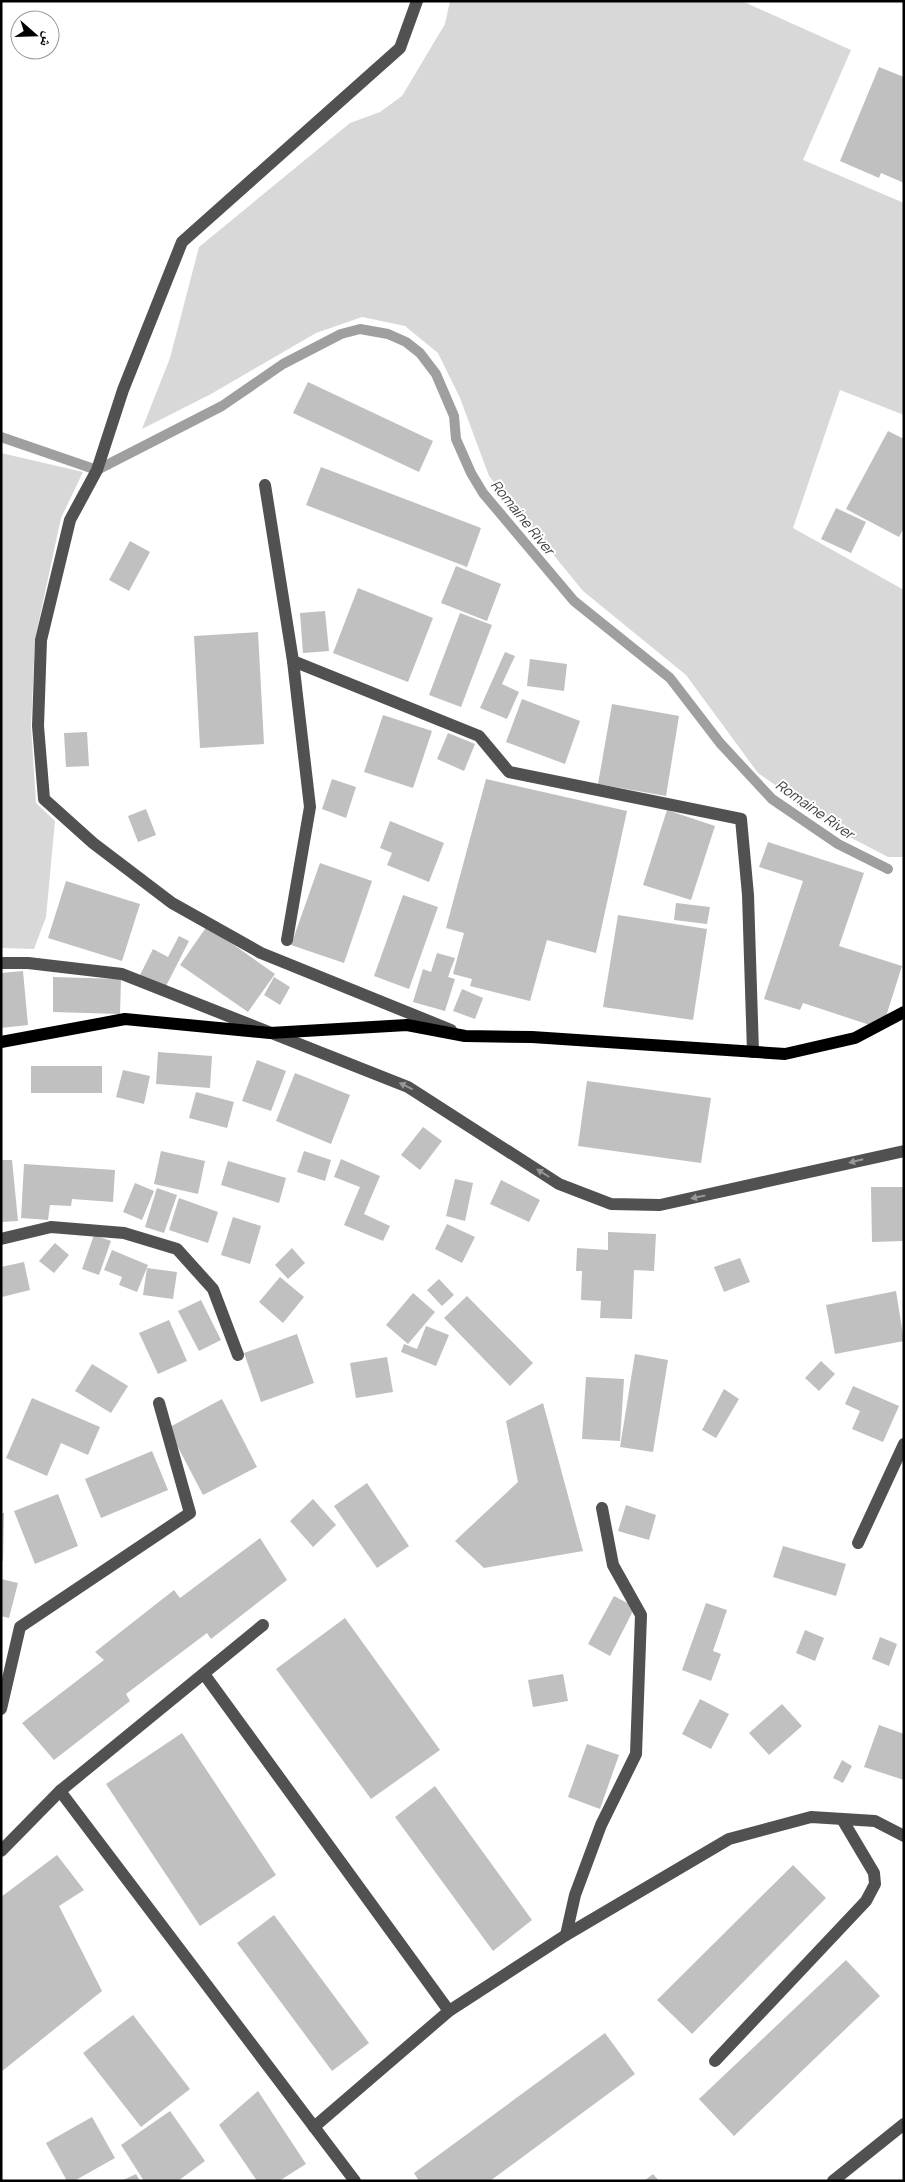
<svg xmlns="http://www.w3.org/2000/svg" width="905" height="2182" font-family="Manrope,'Noto Naskh Arabic',sans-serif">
<rect width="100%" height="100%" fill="#fff"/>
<g fill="#d8d8d8">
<polygon points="450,1 742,1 851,50 803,160 904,203 904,415 840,390 793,528 904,590 904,857 888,857 844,834 758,773 686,675 583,591 489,476 460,398 438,353 405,326 362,317 316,333 211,394 142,429 170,358 199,247 350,123 380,112 402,96 445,24"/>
<polygon points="1,453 83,472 61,518 35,639 31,726 36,803 55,821 46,917 34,949 1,948"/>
</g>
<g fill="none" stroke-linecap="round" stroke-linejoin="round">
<polyline stroke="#9f9f9f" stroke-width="10" points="1,437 97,470 222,406 283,364 341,334 360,329 388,334 406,342 420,353 436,374 454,416 456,439 471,473 483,493 574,601 670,678 720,743 772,799 838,844 888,869"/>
</g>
<g fill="#c0c0c0">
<polygon points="879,67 904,77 904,183 881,173 879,178 840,161"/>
<polygon points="308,382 433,441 419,472 293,413"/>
<polygon points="888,431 904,439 904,528 899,537 846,509"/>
<polygon points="321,467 481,528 467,567 306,505"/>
<polygon points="836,508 866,522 851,553 821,539"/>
<polygon points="130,541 150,552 129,591 109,580"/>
<polygon points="456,566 501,584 487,621 441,603"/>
<polygon points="358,588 433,618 408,682 333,653"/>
<polygon points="325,611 329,651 303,653 300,613"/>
<polygon points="460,613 492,625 461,707 429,695"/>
<polygon points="258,632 264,744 200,748 194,636"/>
<polygon points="505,652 515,656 502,684 519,692 507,719 480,708"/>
<polygon points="530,659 567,664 564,691 527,686"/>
<polygon points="522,699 580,721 565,764 506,742"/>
<polygon points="612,704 679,716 666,796 598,784"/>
<polygon points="383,715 432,731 413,788 364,772"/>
<polygon points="87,732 89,766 66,767 64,733"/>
<polygon points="448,733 475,744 464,771 437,759"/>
<polygon points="332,779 356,787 346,818 322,809"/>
<polygon points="486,779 627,811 596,953 547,940 530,1001 470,986 472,979 453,974 464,933 446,928"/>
<polygon points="146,809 156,835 138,842 128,816"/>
<polygon points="667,810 715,826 691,900 643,885"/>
<polygon points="390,821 444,843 429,882 387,865 392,853 380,848"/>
<polygon points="768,842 864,873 839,946 902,966 882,1029 803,1003 800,1010 764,999 803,881 759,867"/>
<polygon points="320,863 372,881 344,963 291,945"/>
<polygon points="66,881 140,904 122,961 48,938"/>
<polygon points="403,895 438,907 409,989 374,976"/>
<polygon points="676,903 710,907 707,924 674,920"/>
<polygon points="618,915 707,929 693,1020 603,1007"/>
<polygon points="207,926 275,974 248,1012 180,965"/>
<polygon points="179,936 189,941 165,988 140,975 153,949 168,957"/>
<polygon points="437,953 455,958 448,977 455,979 445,1011 413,1002 423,969 431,972"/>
<polygon points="23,971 28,1025 1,1028 1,973"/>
<polygon points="53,977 121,979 120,1014 53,1012"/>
<polygon points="274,977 290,987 280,1005 264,995"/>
<polygon points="462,989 483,998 475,1019 453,1011"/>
<polygon points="158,1052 212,1056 210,1088 156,1084"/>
<polygon points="257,1060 286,1071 271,1111 242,1101"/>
<rect x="31" y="1066" width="71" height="27"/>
<polygon points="123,1070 150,1076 144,1104 116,1097"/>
<polygon points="295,1073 350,1095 331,1144 276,1121"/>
<polygon points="587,1081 711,1098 701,1163 578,1146"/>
<polygon points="196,1092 234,1102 227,1128 189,1118"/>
<polygon points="423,1127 442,1141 420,1170 401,1155"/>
<polygon points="161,1151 205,1161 198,1194 154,1184"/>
<polygon points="304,1151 331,1160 325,1181 297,1172"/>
<polygon points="341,1159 380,1176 364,1214 390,1226 383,1241 344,1225 360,1187 334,1177"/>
<polygon points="1,1160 12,1160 18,1221 1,1222"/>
<polygon points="228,1161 286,1178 279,1203 221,1185"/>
<polygon points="24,1164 115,1170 113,1202 72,1199 71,1206 50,1205 48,1220 21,1218"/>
<polygon points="455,1179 473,1183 465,1221 446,1216"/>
<polygon points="501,1180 540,1200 529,1222 490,1204"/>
<polygon points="135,1183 154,1191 142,1220 123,1212"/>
<polygon points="871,1187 904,1187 904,1241 872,1242"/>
<polygon points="157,1188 177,1195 164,1233 145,1227"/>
<polygon points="179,1198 218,1212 208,1243 169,1230"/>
<polygon points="233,1217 261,1226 250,1264 221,1255"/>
<polygon points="447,1224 475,1237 462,1263 435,1249"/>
<polygon points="608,1232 656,1234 654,1271 634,1270 632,1319 600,1318 601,1301 581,1300 582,1271 576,1271 577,1248 608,1250"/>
<polygon points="94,1235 111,1241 99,1275 82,1269"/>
<polygon points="55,1243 69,1255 54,1273 39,1261"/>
<polygon points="292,1248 305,1263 288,1279 275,1265"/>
<polygon points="112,1250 148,1265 137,1292 119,1285 122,1277 104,1270"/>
<polygon points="740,1258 750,1282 724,1292 714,1267"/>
<polygon points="24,1262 30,1290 2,1297 1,1267"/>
<polygon points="147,1268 177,1272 173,1299 143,1295"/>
<polygon points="280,1277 304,1297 283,1323 259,1302"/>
<polygon points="439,1279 454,1295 442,1306 427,1290"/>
<polygon points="896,1291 904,1341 835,1354 826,1305"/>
<polygon points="413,1293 435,1312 408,1344 386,1325"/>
<polygon points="467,1296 533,1363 510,1386 444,1318"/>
<polygon points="201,1300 221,1340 199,1351 178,1311"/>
<polygon points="169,1320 187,1361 158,1374 139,1333"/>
<polygon points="426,1326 449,1335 436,1366 401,1352 404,1344 417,1349"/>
<polygon points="297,1334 314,1383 261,1402 244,1353"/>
<polygon points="635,1354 668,1360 653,1452 620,1447"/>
<polygon points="387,1357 393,1392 356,1398 350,1363"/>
<polygon points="821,1361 835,1374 819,1391 805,1378"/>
<polygon points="92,1364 128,1386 111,1413 75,1391"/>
<polygon points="586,1377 624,1379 620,1441 582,1439"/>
<polygon points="853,1386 899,1406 883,1442 852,1429 860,1411 845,1404"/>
<polygon points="724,1389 739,1399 716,1438 702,1430"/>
<polygon points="32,1398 100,1427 88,1455 61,1443 47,1476 6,1458"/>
<polygon points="222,1399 257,1467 203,1495 168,1428"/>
<polygon points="543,1403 583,1551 484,1568 455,1541 518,1482 506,1421"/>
<polygon points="152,1451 168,1490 101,1518 85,1479"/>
<polygon points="367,1483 409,1546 377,1568 334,1506"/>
<polygon points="58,1494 78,1546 35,1564 14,1511"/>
<polygon points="313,1499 336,1525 313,1547 290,1521"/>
<polygon points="626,1505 656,1515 649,1540 618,1531"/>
<polygon points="1,1513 4,1513 3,1561 1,1561"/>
<polygon points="260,1538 287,1580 211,1639 207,1633 126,1694 130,1701 54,1760 22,1723 104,1660 95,1652 174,1590 180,1598"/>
<polygon points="783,1546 846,1564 836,1596 773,1577"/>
<polygon points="1,1579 18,1583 9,1618 1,1616"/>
<polygon points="614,1596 635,1607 610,1656 588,1644"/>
<polygon points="706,1603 727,1610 713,1651 721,1654 711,1681 682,1670"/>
<polygon points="345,1618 440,1750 371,1799 276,1669"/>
<polygon points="805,1630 824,1638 815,1661 796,1653"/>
<polygon points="880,1637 897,1644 889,1666 872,1659"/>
<polygon points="563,1674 568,1701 533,1707 528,1680"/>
<polygon points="700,1699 729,1714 711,1749 682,1734"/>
<polygon points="782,1704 802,1726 769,1755 749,1733"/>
<polygon points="879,1725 904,1734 904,1780 864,1767"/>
<polygon points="182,1733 276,1875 200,1926 106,1784"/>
<polygon points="587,1744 619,1755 600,1809 568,1797"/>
<polygon points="842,1760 852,1766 843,1783 833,1778"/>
<polygon points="435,1786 532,1920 493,1951 395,1817"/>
<polygon points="57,1855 84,1890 59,1906 102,1991 1,2072 1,1897"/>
<polygon points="793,1865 826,1898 692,2034 657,2000"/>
<polygon points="274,1915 369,2043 332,2071 237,1943"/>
<polygon points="846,1960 880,1996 734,2136 699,2099"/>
<polygon points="133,2015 190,2089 141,2127 83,2053"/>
<polygon points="605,2033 635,2074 490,2181 419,2181 414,2173"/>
<polygon points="258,2091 306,2164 279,2181 257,2181 219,2125"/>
<polygon points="170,2111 205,2161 178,2181 144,2181 121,2145"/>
<polygon points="92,2117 115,2158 74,2181 67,2181 46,2143"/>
<polygon points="136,2174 140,2181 121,2181"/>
<polygon points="653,2174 659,2181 644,2181"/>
</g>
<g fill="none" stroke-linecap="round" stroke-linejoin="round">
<g stroke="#515151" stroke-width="12">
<polyline points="417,1 400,48 182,242 123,390 97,470 70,520 41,640 38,726 44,799 93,843 172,903 261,953 451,1030"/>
<polyline points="265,485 293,661 310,807 287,940"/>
<polyline points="293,661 479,736 509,772 741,819 748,895 753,1052"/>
<polyline points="1,963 28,963 122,974 408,1087 559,1184 611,1204 660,1205 904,1151"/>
<polyline points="1,1239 51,1227 124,1233 177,1249 213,1289 238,1355"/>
<polyline points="858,1543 904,1444"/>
<polyline points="204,1674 449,2011"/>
<polyline points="1,1709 20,1627 190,1513 159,1403"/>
<polyline points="60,1791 355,2181"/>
<polyline points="1,1851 60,1791 263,1625"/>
<polyline points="566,1935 575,1895 601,1825 636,1754 641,1615 613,1565 602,1508"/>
<polyline points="715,2061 866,1901 875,1884 874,1873 842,1819"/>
<polyline points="314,2127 449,2011 566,1935 729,1839 811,1817 875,1821 904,1836"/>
<polyline points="833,2181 904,2124"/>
</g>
<polyline stroke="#000" stroke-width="12" points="1,1042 125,1019 270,1033 407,1025 465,1036 532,1037 785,1054 855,1038 904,1012"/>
</g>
<defs><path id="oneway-solid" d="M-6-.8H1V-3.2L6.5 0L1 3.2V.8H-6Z" transform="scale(1.25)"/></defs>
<g fill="#979797">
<use href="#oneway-solid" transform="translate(406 1086) rotate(-154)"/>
<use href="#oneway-solid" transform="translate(856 1161) rotate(166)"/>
<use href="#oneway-solid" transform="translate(543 1173) rotate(-148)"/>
<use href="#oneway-solid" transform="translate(698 1197) rotate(168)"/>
</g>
<g text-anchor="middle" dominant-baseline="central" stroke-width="4" stroke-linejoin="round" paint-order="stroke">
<g font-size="14" font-style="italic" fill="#404040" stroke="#fff">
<text transform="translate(523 517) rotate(51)">Romaine River</text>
<text transform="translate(815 809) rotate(35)">Romaine River</text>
</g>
</g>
<rect width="905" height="2182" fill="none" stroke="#000000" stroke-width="5"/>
<g transform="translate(35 35) rotate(110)"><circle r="24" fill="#ffffff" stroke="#999999"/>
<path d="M0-4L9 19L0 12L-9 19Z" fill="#000000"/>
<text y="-8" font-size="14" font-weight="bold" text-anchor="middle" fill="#000000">ش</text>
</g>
</svg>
